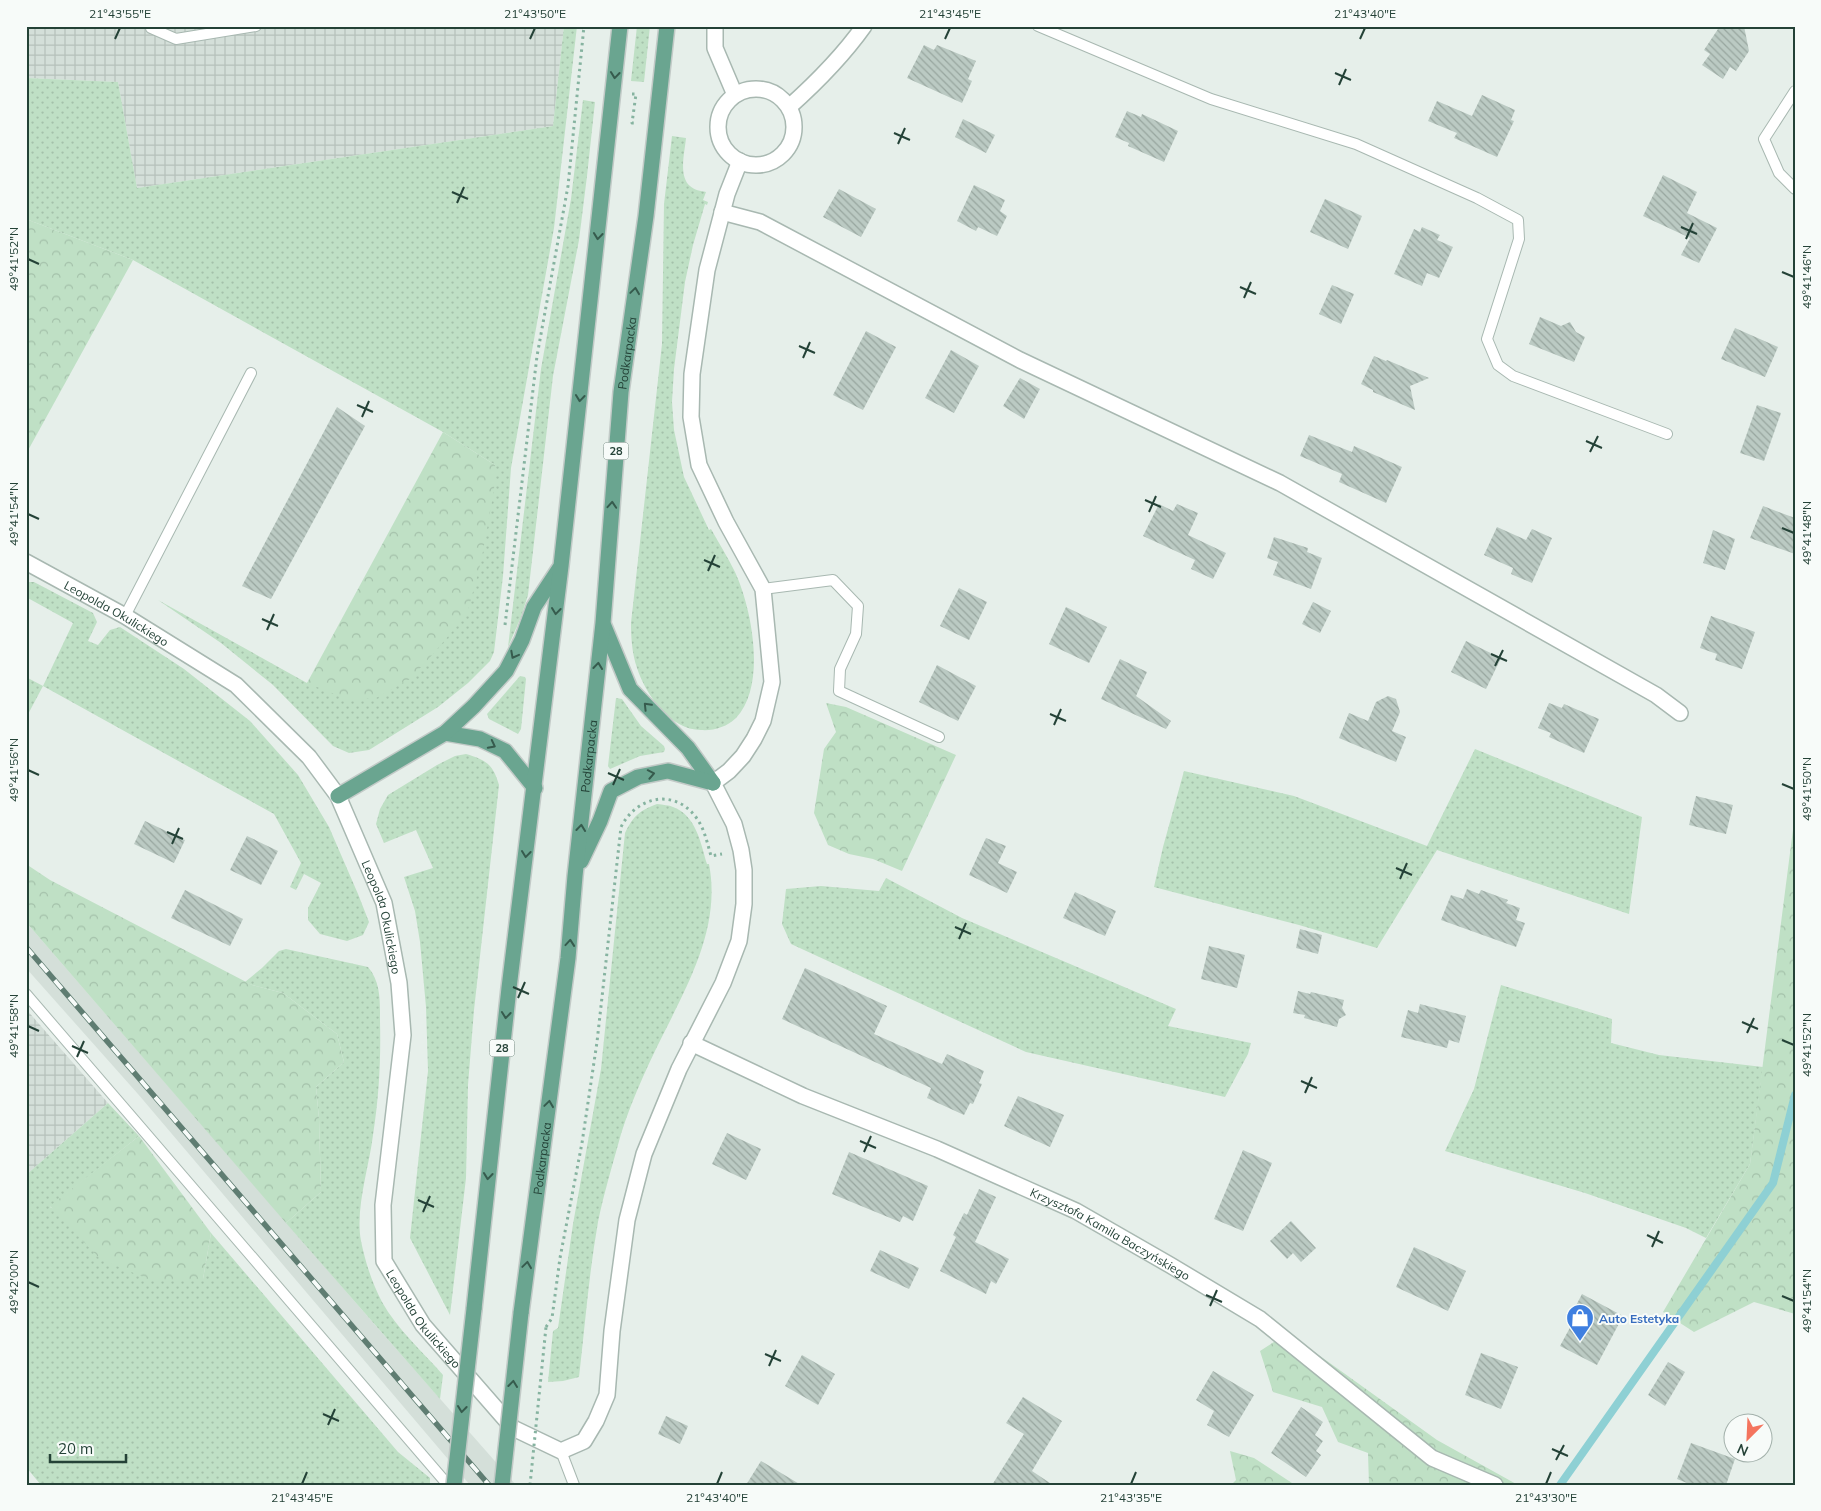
<svg xmlns="http://www.w3.org/2000/svg" width="1821" height="1511" font-family="Mulish,sans-serif">
<defs>
<pattern id="industrial-grid" width="8" height="8" patternUnits="userSpaceOnUse" patternTransform="scale(1.25)"><rect width="8" height="8" fill="#d4dfd9"/><path d="M0 4h8M4 0v8" fill="none" stroke="#b6c1bb"/></pattern>
<pattern id="green-dots" width="8" height="8" patternUnits="userSpaceOnUse" patternTransform="scale(1.25)"><rect width="8" height="8" fill="#bfe0c5"/><path d="M2 2h.1M6 6h.1" fill="none" stroke="#a4c1aa" stroke-width="1.8" stroke-linecap="round"/></pattern>
<pattern id="forest-crowns" width="20" height="18" patternUnits="userSpaceOnUse" patternTransform="scale(1.25)"><rect width="20" height="18" fill="#bfe0c5"/><path d="M2 6a3 3 0 1 1 6 0M12 15a3 3 0 1 1 6 0" fill="none" stroke="#a4c1aa"/></pattern>
<pattern id="building-back-hatch" width="6" height="6" patternUnits="userSpaceOnUse" patternTransform="scale(1.25)"><rect width="6" height="6" fill="#bbcac3"/><path d="M-1 5l2 2M0 0l6 6M5-1l2 2" fill="none" stroke="#98a69f"/></pattern>
</defs>
<rect width="100%" height="100%" fill="#e6efea"/>
<polygon fill="#d4dfd9" points="26,922 369,1318 516,1485 470,1485 138,1094 26,968"/>
<g fill="url(#industrial-grid)">
<polygon points="26,26 564,26 553,126 137,188 118,82 26,78"/>
<polygon points="26,1009 108,1103 26,1175"/>
</g>
<g fill="url(#green-dots)">
<polygon points="564,26 577,26 554,228 511,468 503,576 494,652 490,661 468,683 438,707 369,750 349,753 333,746 273,685 221,643 158,600 307,683 495,465 443,432 133,260 26,219 26,78 118,82 137,188 553,126"/>
<polygon points="637,26 650,26 644,82 631,81"/>
<polygon points="583,100 595,102 587,176 579,240 553,376 528,595 521,617 508,647 541,369 571,199"/>
<path d="M672 136 686 138C685 151 678 176 690 186 694 190 701 191 706 192L703 200 708 202 707 205 705 204 693 245 685 282 674 369 672 402 674 430 684 477 709 530 711 529C719 543 728 558 735 572 752 609 767 685 736 718 727 727 713 731 701 730 670 730 646 695 637 668 632 653 631 638 631 623L662 344 664 204Z"/>
<polygon points="26,582 34,582 93,613 97,622 88,641 98,645 110,630 120,627 184,669 250,721 298,775 329,827 358,894 369,922 363,935 347,941 320,934 308,920 308,908 321,883 304,874 296,890 290,887 301,863 274,814 43,686 26,718 26,677 43,686 73,623 26,597"/>
<polygon points="520,676 525,677 526,679 521,729 518,734 489,719 487,714"/>
<polygon points="616,698 622,699 641,726 664,746 665,749 664,752 640,756 610,769 608,766"/>
<polygon points="1475,749 1642,817 1629,914 1437,850 1377,948 1299,925 1154,887 1163,847 1184,771 1294,796 1427,846"/>
<path d="M466 754C486 760 493 764 499 785L474 1010 468 1085 466 1178 450 1315 410 1238 428 1071 426 1007 420 942 415 911 404 877 433 868 416 830 384 843 376 824 380 809 388 795 437 765 455 756Z"/>
<path d="M657 804C663 805 669 805 673 807 696 815 701 844 707 864H709C720 921 694 973 669 1023 651 1058 633 1096 621 1134 613 1163 604 1193 598 1222 589 1273 585 1325 579 1377L563 1381 548 1382 553 1331 558 1328 573 1224 601 1069 625 833C634 815 639 811 657 804Z"/>
<polygon points="886,878 962,918 1176,1009 1168,1026 1251,1043 1248,1054 1225,1097 1026,1052 791,944 782,924 786,889 821,886 879,891"/>
<path d="M286 949 368 967C381 982 380 1002 380 1021 381 1060 379 1097 373 1135 369 1168 355 1208 361 1241 365 1261 372 1283 382 1302 397 1329 423 1352 443 1375L440 1399 286 1223 321 1192 319 1119 316 1087 344 1062 337 1034 283 993 252 985 245 982 262 968 279 951Z"/>
<polygon points="1501,985 1612,1019 1611,1043 1659,1055 1763,1067 1750,1164 1706,1238 1686,1228 1585,1193 1445,1151 1474,1089"/>
<polygon points="108,1103 139,1136 50,1207 203,1279 211,1233 398,1452 430,1478 430,1485 41,1485 26,1467 26,1175"/>
</g>
<g fill="url(#forest-crowns)">
<polygon points="26,219 133,260 26,454"/>
<polygon points="443,432 495,465 494,490 481,562 467,614 433,654 410,679 376,698 349,700 307,683"/>
<polygon points="826,703 846,707 956,755 902,871 873,859 849,854 828,845 814,813 824,749 836,732"/>
<polygon points="1795,814 1795,1314 1754,1302 1694,1332 1663,1312 1750,1164"/>
<polygon points="26,864 50,880 252,985 283,993 337,1034 344,1062 316,1087 319,1119 321,1192 286,1223 26,922"/>
<polygon points="139,1136 211,1233 203,1279 153,1281 100,1259 50,1206"/>
<polygon points="1288,1333 1437,1440 1518,1485 1369,1485 1368,1453 1338,1442 1322,1407 1273,1392 1260,1351"/>
<polygon points="1230,1451 1254,1458 1295,1485 1231,1485 1236,1480"/>
</g>
<g fill="none" stroke-linecap="round" stroke-linejoin="round">
<polyline stroke="#8ed0d4" stroke-width="8" points="1560,1485 1773,1183 1795,1095"/>
</g>
<g fill="url(#building-back-hatch)">
<polygon points="1720,26 1744,26 1749,51 1736,71 1730,67 1723,79 1702,65 1710,54 1704,50"/>
<polygon points="924,45 934,50 937,45 976,61 968,79 972,81 962,103 907,78"/>
<polygon points="1482,95 1515,110 1511,120 1514,121 1497,157 1454,138 1457,133 1428,121 1437,101 1472,116"/>
<polygon points="1127,111 1141,117 1142,114 1178,131 1164,162 1128,146 1129,143 1115,137"/>
<polygon points="963,119 995,135 986,153 955,137"/>
<polygon points="1663,175 1697,192 1687,213 1717,228 1699,263 1681,255 1690,238 1643,216"/>
<polygon points="974,185 1005,200 1000,211 1007,216 997,236 978,227 976,231 957,221"/>
<polygon points="839,189 876,209 861,237 823,217"/>
<polygon points="1325,199 1362,216 1348,249 1310,232"/>
<polygon points="1422,227 1440,235 1437,240 1453,247 1439,278 1427,273 1422,286 1394,274 1414,229 1420,232"/>
<polygon points="1332,285 1354,294 1341,324 1319,314"/>
<polygon points="1540,317 1561,326 1570,322 1576,332 1585,337 1574,362 1529,344"/>
<polygon points="1735,328 1778,347 1765,377 1721,359"/>
<polygon points="866,331 896,347 863,410 833,395"/>
<polygon points="951,350 979,366 954,413 925,398"/>
<polygon points="1374,356 1386,361 1387,360 1429,378 1410,386 1415,410 1373,392 1373,390 1361,384"/>
<polygon points="1020,378 1040,389 1024,419 1003,406"/>
<polygon points="1757,405 1781,413 1764,461 1740,453"/>
<polygon points="337,407 365,426 271,599 242,586"/>
<polygon points="1309,435 1352,452 1354,446 1402,467 1386,503 1339,482 1342,474 1300,456"/>
<polygon points="1159,504 1173,511 1177,504 1198,513 1188,535 1226,553 1213,579 1191,569 1195,560 1143,536"/>
<polygon points="1763,506 1795,518 1795,554 1750,538"/>
<polygon points="1497,527 1526,540 1532,529 1552,538 1532,583 1511,574 1513,568 1484,555"/>
<polygon points="1713,530 1735,539 1725,570 1703,563"/>
<polygon points="1274,537 1308,548 1307,552 1322,558 1311,589 1273,575 1278,562 1267,558"/>
<polygon points="959,588 987,602 969,640 940,626"/>
<polygon points="1313,602 1331,611 1320,633 1302,624"/>
<polygon points="1066,607 1107,627 1089,663 1049,644"/>
<polygon points="1711,616 1755,632 1742,669 1715,660 1717,654 1700,648"/>
<polygon points="1466,641 1501,658 1486,689 1451,672"/>
<polygon points="1120,659 1147,672 1136,696 1171,721 1166,729 1101,699"/>
<polygon points="937,665 976,686 958,721 919,702"/>
<polygon points="1388,696 1396,699 1400,712 1392,731 1406,737 1396,762 1339,738 1349,713 1368,721 1376,702"/>
<polygon points="1549,703 1562,708 1564,704 1599,719 1584,753 1549,737 1551,733 1538,728"/>
<polygon points="1696,796 1733,805 1726,834 1689,825"/>
<polygon points="145,821 185,840 174,863 134,844"/>
<polygon points="247,836 278,851 261,885 230,870"/>
<polygon points="986,838 1006,846 998,863 1017,872 1007,893 969,875"/>
<polygon points="1467,889 1479,894 1481,890 1508,900 1506,903 1520,908 1516,920 1525,923 1516,947 1441,920 1451,895 1463,899"/>
<polygon points="185,890 243,919 230,946 171,918"/>
<polygon points="1075,892 1116,911 1105,936 1063,918"/>
<polygon points="1300,929 1322,935 1318,954 1296,948"/>
<polygon points="1209,946 1245,955 1237,988 1201,979"/>
<polygon points="805,968 887,1006 874,1034 942,1064 947,1054 984,1071 979,1083 982,1084 973,1104 970,1103 964,1115 927,1098 931,1088 782,1019"/>
<polygon points="1298,991 1310,994 1311,992 1344,1000 1342,1008 1346,1015 1339,1019 1337,1027 1304,1018 1305,1015 1293,1013"/>
<polygon points="1420,1004 1466,1016 1459,1043 1449,1040 1447,1048 1401,1037 1408,1010 1418,1013"/>
<polygon points="1018,1096 1064,1115 1050,1147 1004,1126"/>
<polygon points="727,1133 761,1149 746,1180 712,1164"/>
<polygon points="1243,1150 1272,1163 1243,1231 1214,1219"/>
<polygon points="849,1152 928,1186 913,1221 903,1216 900,1222 832,1194"/>
<polygon points="979,1189 996,1197 975,1242 1009,1259 996,1284 991,1281 986,1294 940,1271 956,1237 953,1235 964,1213 967,1215"/>
<polygon points="1291,1221 1316,1248 1301,1262 1293,1253 1287,1259 1270,1241"/>
<polygon points="1414,1247 1466,1271 1448,1311 1396,1287"/>
<polygon points="880,1250 919,1268 909,1289 870,1271"/>
<polygon points="1582,1294 1623,1316 1597,1365 1560,1346 1573,1322 1569,1319"/>
<polygon points="1481,1353 1518,1367 1501,1409 1465,1395"/>
<polygon points="802,1355 835,1374 818,1405 785,1386"/>
<polygon points="1668,1362 1685,1372 1665,1406 1648,1395"/>
<polygon points="1213,1371 1254,1395 1229,1437 1207,1425 1214,1411 1196,1400"/>
<polygon points="1023,1397 1062,1421 1032,1471 1053,1485 992,1485 1024,1434 1006,1423"/>
<polygon points="1301,1407 1323,1422 1315,1435 1323,1441 1316,1451 1321,1455 1306,1477 1271,1453"/>
<polygon points="666,1416 688,1426 680,1444 658,1434"/>
<polygon points="1691,1443 1735,1459 1726,1485 1692,1485 1677,1479"/>
<polygon points="761,1461 801,1485 746,1485"/>
</g>
<g fill="none" stroke-linecap="round" stroke-linejoin="round">
<defs>
<g id="lane">
<polyline points="151,26 151,28 176,39 256,26"/>
<polyline points="1038,26 1211,99 1356,144 1477,198 1518,220 1519,239 1487,339 1498,365 1513,376 1667,434"/>
<polyline points="1795,91 1764,139 1779,173 1795,189"/>
<polyline points="763,589 833,580 858,606 856,634 840,669 839,691 939,737"/>
<polyline points="125,616 251,373"/>
<polyline points="26,994 448,1485"/>
<polyline points="561,1451 574,1485"/>
</g>
<g id="street">
<polyline points="715,26 715,48 735,95"/>
<circle cx="756" cy="127" r="38"/>
<path d="M789 107C817 82 842 57 864 26"/>
<polyline points="722,212 760,222 1020,360 1280,483 1656,695 1680,713"/>
<path id="s1" d="M26 562 125 616 236 685 309 757 338 796 384 903 399 983 403 1035 383 1205 384 1261 423 1325 513 1428 561 1451 584 1441 596 1421 607 1395 612 1331 627 1220 644 1154 679 1069 723 983 739 941 744 904V870L741 850 734 824 713 783 729 771 743 756 754 739 763 721 772 682 763 589 726 522 699 465 691 417 692 374 707 270 727 194 740 161"/>
<path id="s2" d="M691 1043 803 1096 937 1149 1076 1211 1170 1265 1260 1319 1432 1458 1495 1485"/>
</g>
<g id="primary">
<polyline points="604,626 630,689 688,748 713,783"/>
<polyline points="445,733 480,739 505,751 535,788"/>
<polyline points="338,796 445,733 474,706 506,671 522,640 534,607 559,569"/>
<polyline points="581,861 600,821 611,791 638,777 668,771 713,783"/>
<polyline points="474,1309 509,988 561,566 620,26"/>
<path id="s3" d="M521 1313 568 958 575 876 603 623 621 392 646 216 667 26"/>
</g>
</defs>
<use href="#lane" stroke="#a8b8b1" stroke-width="12"/>
<use href="#street" stroke="#a8b8b1" stroke-width="18"/>
<use href="#primary" stroke="#c2cac7" stroke-width="18"/>
<g stroke="#86b3a0" stroke-width="3" stroke-dasharray="2.5 4" stroke-linecap="butt">
<polyline points="632,94 636,94 632,123 636,123"/>
<polyline points="505,625 537,356 568,186 584,26"/>
<path d="M546 1327 552 1318 560 1258 582 1143 597 1042 621 827C636 797 673 788 695 816 704 827 707 842 711 856L722 854"/>
</g>
<use href="#lane" stroke="#fff" stroke-width="10"/>
<use href="#street" stroke="#fff" stroke-width="15"/>
<use href="#primary" stroke="#6aa590" stroke-width="15"/>
<defs>
<polyline id="rail" points="26,947 489,1485"/>
</defs>
<use href="#rail" stroke="#5f7d72" stroke-width="5.5"/>
<use href="#rail" stroke="#f7fbf9" stroke-width="4" stroke-dasharray="11" stroke-linecap="butt"/>
<defs>
<g id="primary-bridge">
<polyline points="454,1485 474,1309"/>
<polyline points="502,1485 521,1313"/>
</g>
</defs>
<use href="#primary-bridge" stroke="#c2cac7" stroke-width="18" stroke-linecap="butt"/>
<polyline stroke="#86b3a0" stroke-width="3" stroke-dasharray="2.5 4" stroke-linecap="butt" points="530,1485 546,1327"/>
<use href="#primary-bridge" stroke="#6aa590" stroke-width="15"/>
</g>
<defs><path id="oneway-chevron" d="M-2-3.5L2.5 0L-2 3.5" fill="none" stroke-width="1.6" stroke-linecap="round" stroke-linejoin="round" transform="scale(1.25)"/></defs>
<g stroke="#365b4d">
<use href="#oneway-chevron" transform="translate(615 75) rotate(96)"/>
<use href="#oneway-chevron" transform="translate(598 236) rotate(96)"/>
<use href="#oneway-chevron" transform="translate(635 291) rotate(-82)"/>
<use href="#oneway-chevron" transform="translate(580 398) rotate(96)"/>
<use href="#oneway-chevron" transform="translate(612 505) rotate(-86)"/>
<use href="#oneway-chevron" transform="translate(556 611) rotate(97)"/>
<use href="#oneway-chevron" transform="translate(514 655) rotate(118)"/>
<use href="#oneway-chevron" transform="translate(598 666) rotate(-84)"/>
<use href="#oneway-chevron" transform="translate(647 706) rotate(-134)"/>
<use href="#oneway-chevron" transform="translate(492 745) rotate(27)"/>
<use href="#oneway-chevron" transform="translate(651 774) rotate(-11)"/>
<use href="#oneway-chevron" transform="translate(581 828) rotate(-84)"/>
<use href="#oneway-chevron" transform="translate(526 854) rotate(97)"/>
<use href="#oneway-chevron" transform="translate(570 943) rotate(-85)"/>
<use href="#oneway-chevron" transform="translate(506 1015) rotate(96)"/>
<use href="#oneway-chevron" transform="translate(549 1104) rotate(-82)"/>
<use href="#oneway-chevron" transform="translate(488 1176) rotate(96)"/>
<use href="#oneway-chevron" transform="translate(527 1265) rotate(-82)"/>
<use href="#oneway-chevron" transform="translate(513 1384) rotate(-83)"/>
<use href="#oneway-chevron" transform="translate(462 1409) rotate(97)"/>
</g>
<path fill="none" stroke="#244237" stroke-width="2" d="M115 39 120 28M530 39 535 28M945 39 950 28M1360 39 1365 28M1335 73 1351 80M1339 85 1346 69M894 133 910 140M898 144 905 128M452 192 468 199M457 203 464 187M1681 227 1697 234M1686 239 1693 223M28 259 39 264M1782 272 1794 277M1240 287 1256 294M1244 298 1251 282M799 346 815 353M803 358 810 342M357 405 373 412M362 417 369 401M1586 441 1602 448M1590 452 1598 436M1145 500 1161 507M1149 512 1156 496M28 514 39 519M1782 528 1794 533M704 560 720 567M708 571 715 555M262 619 278 626M267 630 274 614M1491 654 1507 661M1495 666 1503 650M1050 714 1066 721M1054 725 1061 709M28 770 39 775M608 773 624 780M1782 784 1794 789M613 785 620 769M167 832 183 839M172 844 179 828M1396 868 1412 875M1400 879 1407 863M955 927 971 934M959 939 966 923M513 987 529 994M518 998 525 982M1742 1022 1758 1029M28 1026 39 1031M1747 1033 1754 1018M1782 1040 1794 1045M72 1046 88 1053M77 1057 84 1041M1301 1081 1317 1088M1305 1093 1312 1077M860 1141 876 1148M864 1152 871 1136M418 1200 434 1207M423 1212 430 1196M1647 1235 1663 1243M1652 1247 1659 1231M28 1282 39 1287M1206 1295 1222 1302M1782 1296 1794 1301M1210 1306 1217 1290M765 1354 781 1361M769 1366 776 1350M323 1414 339 1421M328 1425 335 1409M1552 1449 1568 1456M1556 1460 1564 1445M302 1484 307 1472M717 1484 722 1472M1131 1484 1136 1472M1546 1484 1551 1472"/>
<defs>
<symbol id="shop-pin" viewBox="-11 -11 22 30"><path d="M0 17L-7.5 6A9.5 9.5 0 1 1 7.5 6Z" fill="#3f7fe0" stroke="#f7fbf9"/><path d="M-5-2.5h2.3a2.7 3.5 0 0 1 5.4 0H5L5.5 6h-11ZM-1.5-2.5h3a1.5 2.3 0 0 0-3 0Z" fill="#fff"/></symbol>
</defs>
<g fill-rule="evenodd">
<use href="#shop-pin" x="1564" y="1302" width="32" height="43"/>
</g>
<g text-anchor="middle" dominant-baseline="central" stroke-width="4" stroke-linejoin="round" paint-order="stroke">
<g fill="#f7fbf9" stroke="#637a71" stroke-width="1">
<rect x="603.5" y="442.5" width="25" height="17" rx="4"/>
<rect x="489.5" y="1039.5" width="25" height="17" rx="4"/>
</g>
<g font-size="11" font-weight="bold" fill="#244237">
<text x="616" y="451">28</text>
<text x="502" y="1048">28</text>
</g>
<g font-size="12" fill="#244237" stroke="#f7fbf9">
<text stroke="none"><textPath href="#s3" startOffset="966">Podkarpacka</textPath></text>
<text stroke="none"><textPath href="#s1" startOffset="104">Leopolda Okulickiego</textPath></text>
<text stroke="none"><textPath href="#s3" startOffset="561">Podkarpacka</textPath></text>
<text stroke="none"><textPath href="#s1" startOffset="524">Leopolda Okulickiego</textPath></text>
<text stroke="none"><textPath href="#s3" startOffset="156">Podkarpacka</textPath></text>
<text stroke="none"><textPath href="#s2" startOffset="461">Krzysztofa Kamila Baczyńskiego</textPath></text>
<text stroke="none"><textPath href="#s1" startOffset="942">Leopolda Okulickiego</textPath></text>
</g>
<g font-size="12" font-weight="bold" fill="#366cbe" stroke="#f7fbf9" text-anchor="start">
<text x="1599" y="1318">Auto Estetyka</text>
</g>
</g>
<rect width="1821" height="1511" fill="none" stroke="#f7fbf9" stroke-width="55"/>
<g transform="translate(1748 1438) rotate(204)"><circle r="24" fill="#f7fbf9" stroke="#a3b1ab"/>
<path d="M0-4L9 19L0 12L-9 19Z" fill="#f4745e"/>
<text y="-8" font-size="14" font-weight="bold" text-anchor="middle" fill="#244237">N</text>
</g>
<path d="M50 1454v8h76v-8" fill="none" stroke="#244237" stroke-width="2.5"/>
<text x="58" y="1454" font-size="15" fill="#244237" stroke="#f7fbf9" stroke-width="4" paint-order="stroke">20 m</text>
<rect x="28" y="28" width="1766" height="1456" fill="none" stroke="#244237" stroke-width="2"/>
<g font-size="12" text-anchor="middle" fill="#244237">
<text x="120" y="18">21°43'55"E</text>
<text x="535" y="18">21°43'50"E</text>
<text x="950" y="18">21°43'45"E</text>
<text x="1365" y="18">21°43'40"E</text>
<text transform="translate(14 259) rotate(-90)" y="4">49°41'52"N</text>
<text transform="translate(1807 277) rotate(-90)" y="4">49°41'46"N</text>
<text transform="translate(14 514) rotate(-90)" y="4">49°41'54"N</text>
<text transform="translate(1807 533) rotate(-90)" y="4">49°41'48"N</text>
<text transform="translate(14 770) rotate(-90)" y="4">49°41'56"N</text>
<text transform="translate(1807 789) rotate(-90)" y="4">49°41'50"N</text>
<text transform="translate(14 1026) rotate(-90)" y="4">49°41'58"N</text>
<text transform="translate(1807 1045) rotate(-90)" y="4">49°41'52"N</text>
<text transform="translate(14 1282) rotate(-90)" y="4">49°42'00"N</text>
<text transform="translate(1807 1301) rotate(-90)" y="4">49°41'54"N</text>
<text x="302" y="1502">21°43'45"E</text>
<text x="717" y="1502">21°43'40"E</text>
<text x="1131" y="1502">21°43'35"E</text>
<text x="1546" y="1502">21°43'30"E</text>
</g>
</svg>
